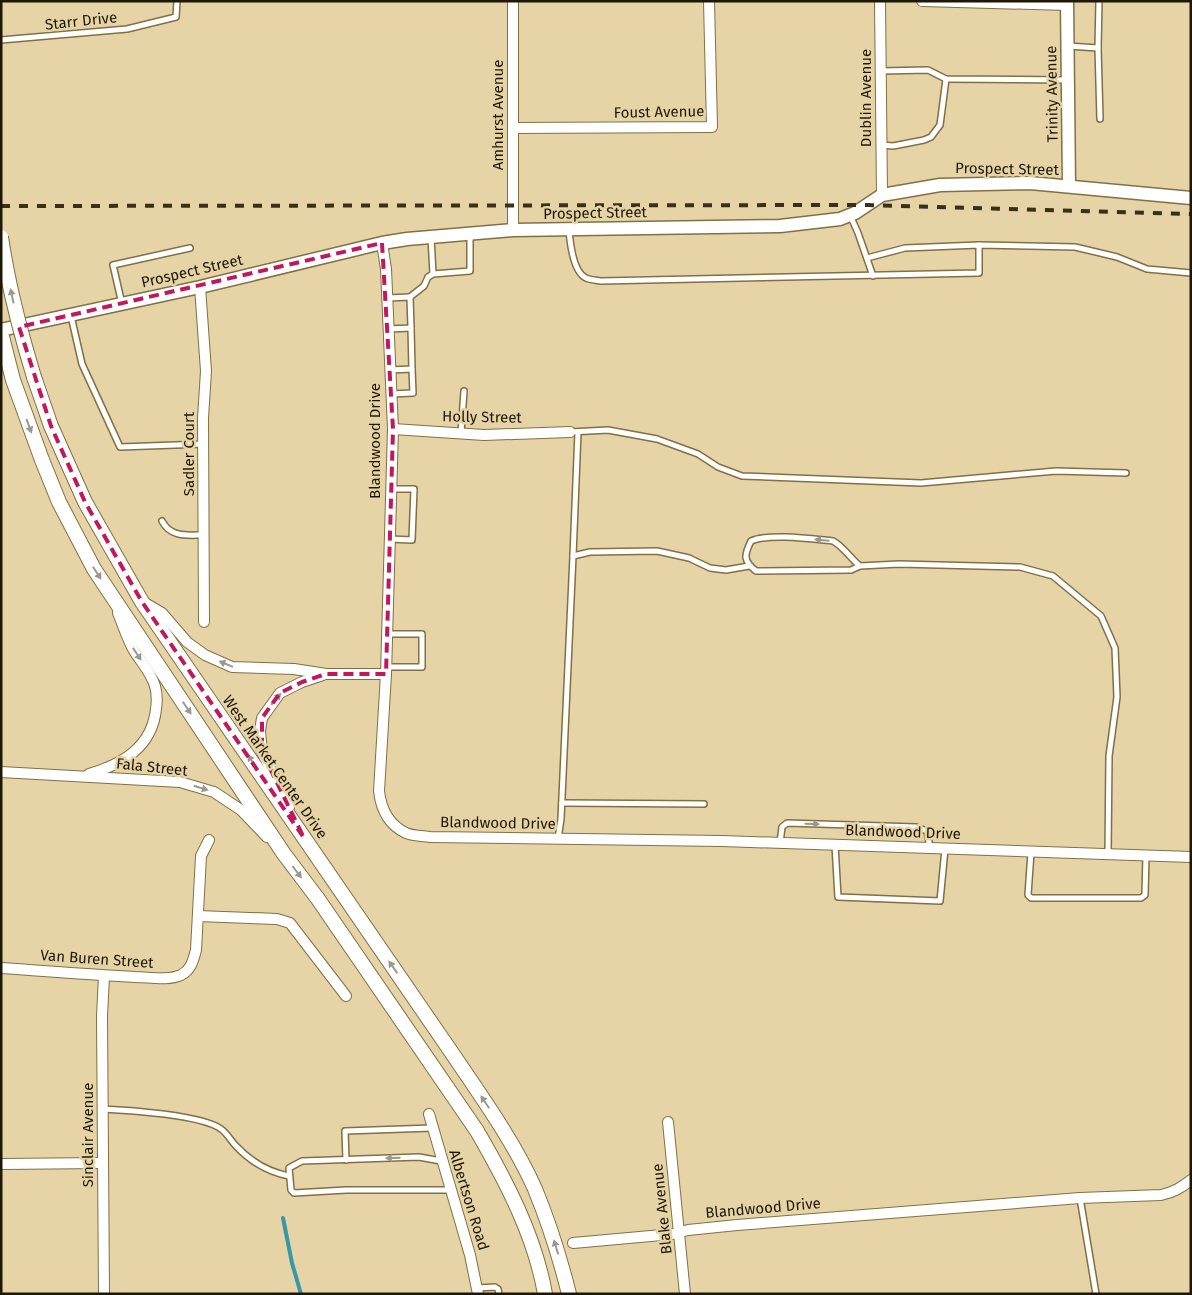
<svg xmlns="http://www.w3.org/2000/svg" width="1192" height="1295" font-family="'Fira Sans',sans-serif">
<rect width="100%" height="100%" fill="#e6d4a6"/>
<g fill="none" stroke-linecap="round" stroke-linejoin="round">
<polyline stroke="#3898a6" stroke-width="4" points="283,1218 292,1263 301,1294"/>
<defs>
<g id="service">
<polyline points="1099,1 1098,48 1100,119"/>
<polyline points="1,40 127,29 176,17 177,1"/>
<polyline points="1068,46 1098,48"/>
<polyline points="881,71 928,70 946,79 1068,80"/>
<polyline points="882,145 893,146 924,140 931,137 940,125 946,79"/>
<polyline points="850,215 858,233 873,276"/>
<path d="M569 230C570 242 573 272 586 278 590 280 596 280 601 281L979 273V245"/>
<polyline points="431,237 433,274"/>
<polyline points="867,258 905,248 979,245 1075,247 1117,257 1147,269 1191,273"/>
<polyline points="410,297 424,286 428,277 433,274 470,271 470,234"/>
<polyline points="387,298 410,297 411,328 388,329"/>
<polyline points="122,304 113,265 190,248"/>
<polyline points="71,316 82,364 120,447 203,444"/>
<polyline points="390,370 412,369 411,328"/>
<polyline points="391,394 413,393 412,369"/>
<polyline points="570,432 608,430 657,439 698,454 718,467 742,476 921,483 1056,471 1126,473"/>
<polyline points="461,433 464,391"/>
<path d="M162 521C171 538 187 535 203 535"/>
<polyline points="390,539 412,540 414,489 391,489"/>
<polyline points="573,556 578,432"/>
<path d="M860 566C850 558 844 547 833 541 812 539 770 533 751 541 744 555 743 561 756 571L851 570 860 566 899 564 1020 567 1053 576 1101 616 1115 648 1117 697 1109 756 1108 854"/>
<polyline points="386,667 422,667 422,634 387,634"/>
<polyline points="562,803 704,804"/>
<polyline points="558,839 561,819 573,556 590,552 657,551 689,558 710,568 726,570 749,566"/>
<polyline points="780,843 782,827 787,823 916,827 927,831 930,848"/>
<polyline points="835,845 838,897 940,901 945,849"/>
<polyline points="1031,852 1028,895 1031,898 1141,898 1145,895 1146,855"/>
<path d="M103 1109C129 1110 202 1115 221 1129 227 1133 231 1141 236 1146 251 1162 268 1172 289 1176"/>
<polyline points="346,1160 345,1131 432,1128"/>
<polyline points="441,1161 419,1157 302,1161 289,1168 291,1190 294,1193 346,1190 451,1190"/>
<polyline points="1080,1198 1096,1294"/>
<polyline points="477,1288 495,1287 498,1289 499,1294"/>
</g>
<g id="minor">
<polyline points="513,1 513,230"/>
<polyline points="880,1 882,195"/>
<polyline points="922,1 1067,5"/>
<polyline points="513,128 712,127 709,1"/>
<path d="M382 243 386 269 393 429 386 674 379 791C381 809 389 825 406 833 413 836 423 836 430 837L722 841 1191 857"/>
<polyline points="200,287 206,371 203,418 204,622"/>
<polyline points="393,429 484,435 570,432"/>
<polyline points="145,603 162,613 187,642 205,655 232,667 294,669 326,674 386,674"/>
<polyline points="1,772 180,782 214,792 241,810 267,837"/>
<path d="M89 774C123 764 152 747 156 709 157 702 157 693 155 686 151 672 140 661 133 649 127 638 123 625 118 613"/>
<polyline points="289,807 262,752 260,731 262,718 280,693 302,682 323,675"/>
<polyline points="198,916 277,919 290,923 346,996"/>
<path d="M1 968C46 971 90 975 135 977 149 977 168 981 181 975 191 970 193 961 196 950L201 856 209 840"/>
<polyline points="104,976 102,1016 104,1294"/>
<polyline points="429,1114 470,1255 478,1294"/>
<polyline points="668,1122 685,1294"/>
<polyline points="1,1164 103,1163"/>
<path d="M573 1243 673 1234 688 1230 737 1225 1080 1198 1161 1195C1174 1192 1181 1188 1191 1180"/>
</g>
<g id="tertiary">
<polyline points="1067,1 1069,186"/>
<polyline points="1,330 200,287 382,243 407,239 513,230 780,226 840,219 855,213 882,195 940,185 1030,183 1191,198"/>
</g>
<g id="secondary">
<path d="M1 333 13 380 42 460 59 502 94 569 284 854 318 899 477 1131C506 1181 535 1236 545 1294"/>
<path d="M34 377 51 426 85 502 142 602 454 1056C483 1099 514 1142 535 1189 549 1223 560 1258 569 1294"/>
</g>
</defs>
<use href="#service" stroke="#817045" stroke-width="8"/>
<use href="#minor" stroke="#817045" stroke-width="12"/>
<use href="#tertiary" stroke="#817045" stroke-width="15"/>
<use href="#secondary" stroke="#817045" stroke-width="16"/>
<use href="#service" stroke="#fff" stroke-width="5"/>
<use href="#minor" stroke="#fff" stroke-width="10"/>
<use href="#tertiary" stroke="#fff" stroke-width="12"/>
<use href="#secondary" stroke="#fff" stroke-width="14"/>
<polyline stroke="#39301b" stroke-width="4" stroke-dasharray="9 9" stroke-linecap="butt" points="1,206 867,205 1191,214"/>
<defs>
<path id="secondary-bridge" d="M1 237C8 285 20 331 34 377"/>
</defs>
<use href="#secondary-bridge" stroke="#817045" stroke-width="16" stroke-linecap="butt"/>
<use href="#secondary-bridge" stroke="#fff" stroke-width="14"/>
</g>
<defs><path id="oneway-solid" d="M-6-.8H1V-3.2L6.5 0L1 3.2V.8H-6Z" transform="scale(1.25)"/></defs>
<g fill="#9a978f">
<use href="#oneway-solid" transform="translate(12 296) rotate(-102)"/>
<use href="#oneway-solid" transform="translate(29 426) rotate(70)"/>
<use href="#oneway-solid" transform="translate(822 540) rotate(-175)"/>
<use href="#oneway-solid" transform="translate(97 573) rotate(57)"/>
<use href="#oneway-solid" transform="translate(137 654) rotate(57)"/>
<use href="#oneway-solid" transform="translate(226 664) rotate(-158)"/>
<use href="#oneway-solid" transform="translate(276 699) rotate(-50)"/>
<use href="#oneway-solid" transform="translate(187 708) rotate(56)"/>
<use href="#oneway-solid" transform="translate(252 761) rotate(-125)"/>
<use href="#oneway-solid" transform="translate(201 788) rotate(17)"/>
<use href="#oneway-solid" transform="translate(812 824) rotate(2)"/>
<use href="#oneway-solid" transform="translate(297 872) rotate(53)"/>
<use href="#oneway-solid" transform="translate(393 967) rotate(-125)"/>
<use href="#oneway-solid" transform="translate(485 1102) rotate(-124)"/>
<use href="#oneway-solid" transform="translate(393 1158) rotate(178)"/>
<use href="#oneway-solid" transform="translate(556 1247) rotate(-107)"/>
</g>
<path fill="none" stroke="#c2185b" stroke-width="4" stroke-dasharray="10 6" stroke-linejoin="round" d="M382 243 393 429 386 674H326L302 682 280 693 262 718V752L304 838 142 602 85 502 51 426 19 327Z"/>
<g text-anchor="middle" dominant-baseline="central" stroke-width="5" stroke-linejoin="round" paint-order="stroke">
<g font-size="15" fill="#1e1706" stroke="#e6d4a6">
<text transform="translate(81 21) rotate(-6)">Starr Drive</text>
<text transform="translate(1052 94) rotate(-91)">Trinity Avenue</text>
<text transform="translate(866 98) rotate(-90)">Dublin Avenue</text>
<text transform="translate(659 112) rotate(-1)">Foust Avenue</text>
<text transform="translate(498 115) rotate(-90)">Amhurst Avenue</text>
<text transform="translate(1007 169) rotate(1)">Prospect Street</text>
<text transform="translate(595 213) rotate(-1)">Prospect Street</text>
<text transform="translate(192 271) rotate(-13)">Prospect Street</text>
<text transform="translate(482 417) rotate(1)">Holly Street</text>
<text transform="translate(375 441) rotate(-90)">Blandwood Drive</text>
<text transform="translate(189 454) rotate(-90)">Sadler Court</text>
<text transform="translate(152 767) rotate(6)">Fala Street</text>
<text transform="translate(275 767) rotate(55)">West Market Center Drive</text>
<text transform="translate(498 823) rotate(1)">Blandwood Drive</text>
<text transform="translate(903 832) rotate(2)">Blandwood Drive</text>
<text transform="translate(97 959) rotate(4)">Van Buren Street</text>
<text transform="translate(88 1135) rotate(-90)">Sinclair Avenue</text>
<text transform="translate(469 1200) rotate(73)">Albertson Road</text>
<text transform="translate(763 1208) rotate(-5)">Blandwood Drive</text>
<text transform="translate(662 1209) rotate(-96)">Blake Avenue</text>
</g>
</g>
<rect width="1192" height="1295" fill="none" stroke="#1e1706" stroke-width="5"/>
</svg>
